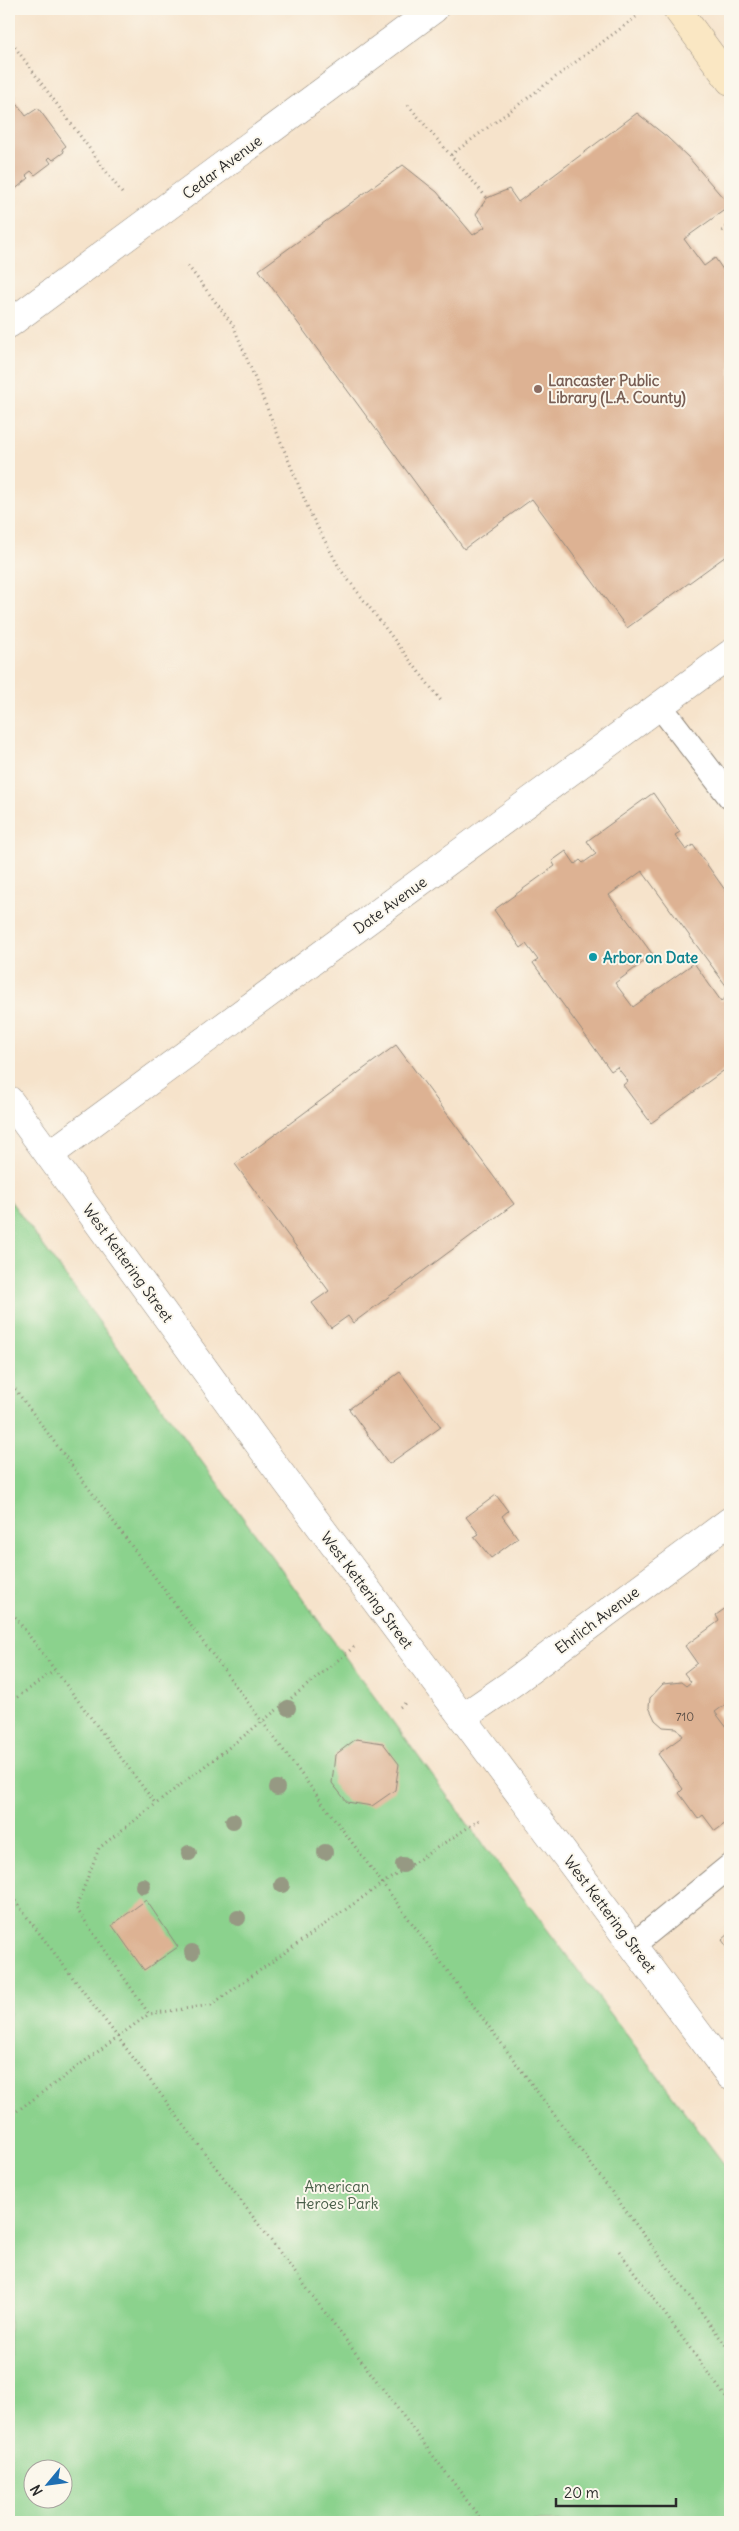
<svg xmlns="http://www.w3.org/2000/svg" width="739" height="2531" font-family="Delius,sans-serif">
<rect width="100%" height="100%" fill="#fbf7ec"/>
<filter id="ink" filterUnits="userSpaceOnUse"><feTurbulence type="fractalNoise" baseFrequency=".02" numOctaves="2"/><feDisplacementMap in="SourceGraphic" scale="10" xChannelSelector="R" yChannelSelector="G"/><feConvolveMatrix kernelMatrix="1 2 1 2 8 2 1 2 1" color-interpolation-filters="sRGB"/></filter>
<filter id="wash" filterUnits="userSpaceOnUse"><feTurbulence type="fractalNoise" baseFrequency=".0096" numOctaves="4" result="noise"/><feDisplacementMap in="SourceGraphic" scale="20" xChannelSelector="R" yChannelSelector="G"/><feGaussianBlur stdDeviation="1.12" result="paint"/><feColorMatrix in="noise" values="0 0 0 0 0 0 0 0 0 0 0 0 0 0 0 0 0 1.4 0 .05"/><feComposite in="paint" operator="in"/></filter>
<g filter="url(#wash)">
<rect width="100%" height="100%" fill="#f6e3cb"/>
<path fill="#8bd28d" stroke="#5b7e5c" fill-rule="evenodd" d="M9 1199 470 1827 730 2172V2522H9ZM32 2468H62V2498H32Z"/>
<g id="blocks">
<g fill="#ddb293">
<polygon points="9,87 16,97 13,98 26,116 38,108 66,146 62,149 64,152 53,160 50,157 48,159 51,163 35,175 31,171 26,175 29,178 13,191 9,189"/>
<polygon points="637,113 667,137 689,158 730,206 684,239 704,266 715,258 730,280 730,553 627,628 532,499 464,549 259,270 403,165 437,192 473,235 485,227 476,214 487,198 509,189 518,202"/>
<polygon points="653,793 680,832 675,835 686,850 693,845 730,897 730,991 642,871 609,895 653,955 615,983 633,1007 694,963 721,1001 730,995 730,1066 651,1123 623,1085 628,1081 617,1067 611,1071 533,963 538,960 526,944 521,948 494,910 555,866 552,861 566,851 575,864 580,860 583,863 596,854 587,841"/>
<polygon points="396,1045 514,1204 353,1323 348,1316 331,1328 312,1303 329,1291 235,1164"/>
<polygon points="400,1372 441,1427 389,1464 349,1409"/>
<polygon points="496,1495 508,1511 502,1516 518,1538 491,1558 474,1537 479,1534 466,1517"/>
<polygon points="730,1605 730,1701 715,1712 730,1732 730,1820 715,1831 703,1815 698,1819 679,1793 683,1789 658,1754 683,1736 677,1728 663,1727 655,1720 649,1707 650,1698 663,1684 681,1682 686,1686 691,1682 684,1673 697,1663 685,1646 719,1621 716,1615"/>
<polygon points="356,1739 383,1743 399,1764 395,1790 372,1806 347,1802 332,1783 335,1755"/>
<polygon points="146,1900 178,1947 144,1970 112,1925"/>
<polygon points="730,1933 730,1951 722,1940"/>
</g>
</g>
</g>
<g filter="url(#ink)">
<use href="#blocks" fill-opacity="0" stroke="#90877b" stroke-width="1"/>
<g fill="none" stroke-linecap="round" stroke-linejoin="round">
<defs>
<g id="lane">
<polyline points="660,706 730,797"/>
<polyline points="633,1945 730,1866"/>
</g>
<g id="street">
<polyline points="9,324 434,9"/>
<polyline points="9,1100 266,1454 730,2076"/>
<polyline points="49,1155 730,654"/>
<polyline points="463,1717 511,1684 730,1521"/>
</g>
<polyline id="secondary" points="677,9 730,81"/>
</defs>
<use href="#lane" stroke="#90877b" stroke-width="26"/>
<use href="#street" stroke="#90877b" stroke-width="29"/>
<use href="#secondary" stroke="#90877b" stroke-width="29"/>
<g stroke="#90877b" stroke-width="3" stroke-dasharray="1 4" stroke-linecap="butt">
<polyline points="9,39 122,193"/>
<polyline points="408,105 487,198"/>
<polyline points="451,155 636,17"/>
<polyline points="722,231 730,224"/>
<polyline points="188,266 233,325 310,513 340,569 442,702"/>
<polyline points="9,1381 730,2351"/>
<polyline points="9,1609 155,1803"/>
<polyline points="354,1647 263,1721 99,1848 76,1908 149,2014 211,2005 383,1883 481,1819"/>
<polyline points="9,1703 54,1671"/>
<polyline points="400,1707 408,1701"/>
<polyline points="9,1893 483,2522"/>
<polyline points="9,2117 149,2014"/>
<polyline points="619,2251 730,2403"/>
</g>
<use href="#lane" stroke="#fff" stroke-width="24"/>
<use href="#street" stroke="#fff" stroke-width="28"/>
<use href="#secondary" stroke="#fae7c3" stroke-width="28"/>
</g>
<g fill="#969983">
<circle cx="288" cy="1708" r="8"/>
<circle cx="277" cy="1788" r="8"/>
<circle cx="233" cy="1821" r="8"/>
<circle cx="325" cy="1852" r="8"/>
<circle cx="189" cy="1853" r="8"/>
<circle cx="403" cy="1865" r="8"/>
<circle cx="282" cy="1885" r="8"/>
<circle cx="143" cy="1886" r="8"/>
<circle cx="238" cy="1918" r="8"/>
<circle cx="192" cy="1952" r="8"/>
</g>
</g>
<circle fill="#8d6e63" stroke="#fbf7ec" stroke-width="2" cx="538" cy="389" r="5"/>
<circle fill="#0f9aa8" stroke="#fbf7ec" stroke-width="2" cx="593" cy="957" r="5"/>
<g text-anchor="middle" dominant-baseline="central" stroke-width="4" stroke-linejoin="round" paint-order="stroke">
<g font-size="12" fill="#584d45">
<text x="685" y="1716">710</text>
</g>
<g font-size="15" fill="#2b2b2b" stroke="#fbf7ec">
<text transform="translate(222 167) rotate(-37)">Cedar Avenue</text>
<text transform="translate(390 905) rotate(-36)">Date Avenue</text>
<text transform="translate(128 1263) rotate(54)">West Kettering Street</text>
<text transform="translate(367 1590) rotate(53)">West Kettering Street</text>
<text transform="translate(597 1620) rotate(-37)">Ehrlich Avenue</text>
<text transform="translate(610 1914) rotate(53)">West Kettering Street</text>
</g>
<g font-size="15" font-weight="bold" fill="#785e54" stroke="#fbf7ec" text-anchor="start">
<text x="548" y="380">Lancaster Public<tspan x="548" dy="17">Library (L.A. County)</tspan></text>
</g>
<g font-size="15" font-weight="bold" fill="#0d838f" stroke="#fbf7ec" text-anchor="start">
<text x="603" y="957">Arbor on Date</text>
</g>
<g font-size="15" fill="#485d48" stroke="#fbf7ec">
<text x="337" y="2186">American<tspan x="337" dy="17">Heroes Park</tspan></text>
</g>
</g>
<rect width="739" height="2531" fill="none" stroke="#fbf7ec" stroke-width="30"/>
<g transform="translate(48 2484) rotate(241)"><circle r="24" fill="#fbf7ec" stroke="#a8a59f"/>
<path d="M0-4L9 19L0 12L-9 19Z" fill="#1f6fb2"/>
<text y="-8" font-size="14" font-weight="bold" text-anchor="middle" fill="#2b2b2b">N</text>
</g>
<path d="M556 2498v8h120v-8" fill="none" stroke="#2b2b2b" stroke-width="2.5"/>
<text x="564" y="2498" font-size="15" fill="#2b2b2b" stroke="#fbf7ec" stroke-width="4" paint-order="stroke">20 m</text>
</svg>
